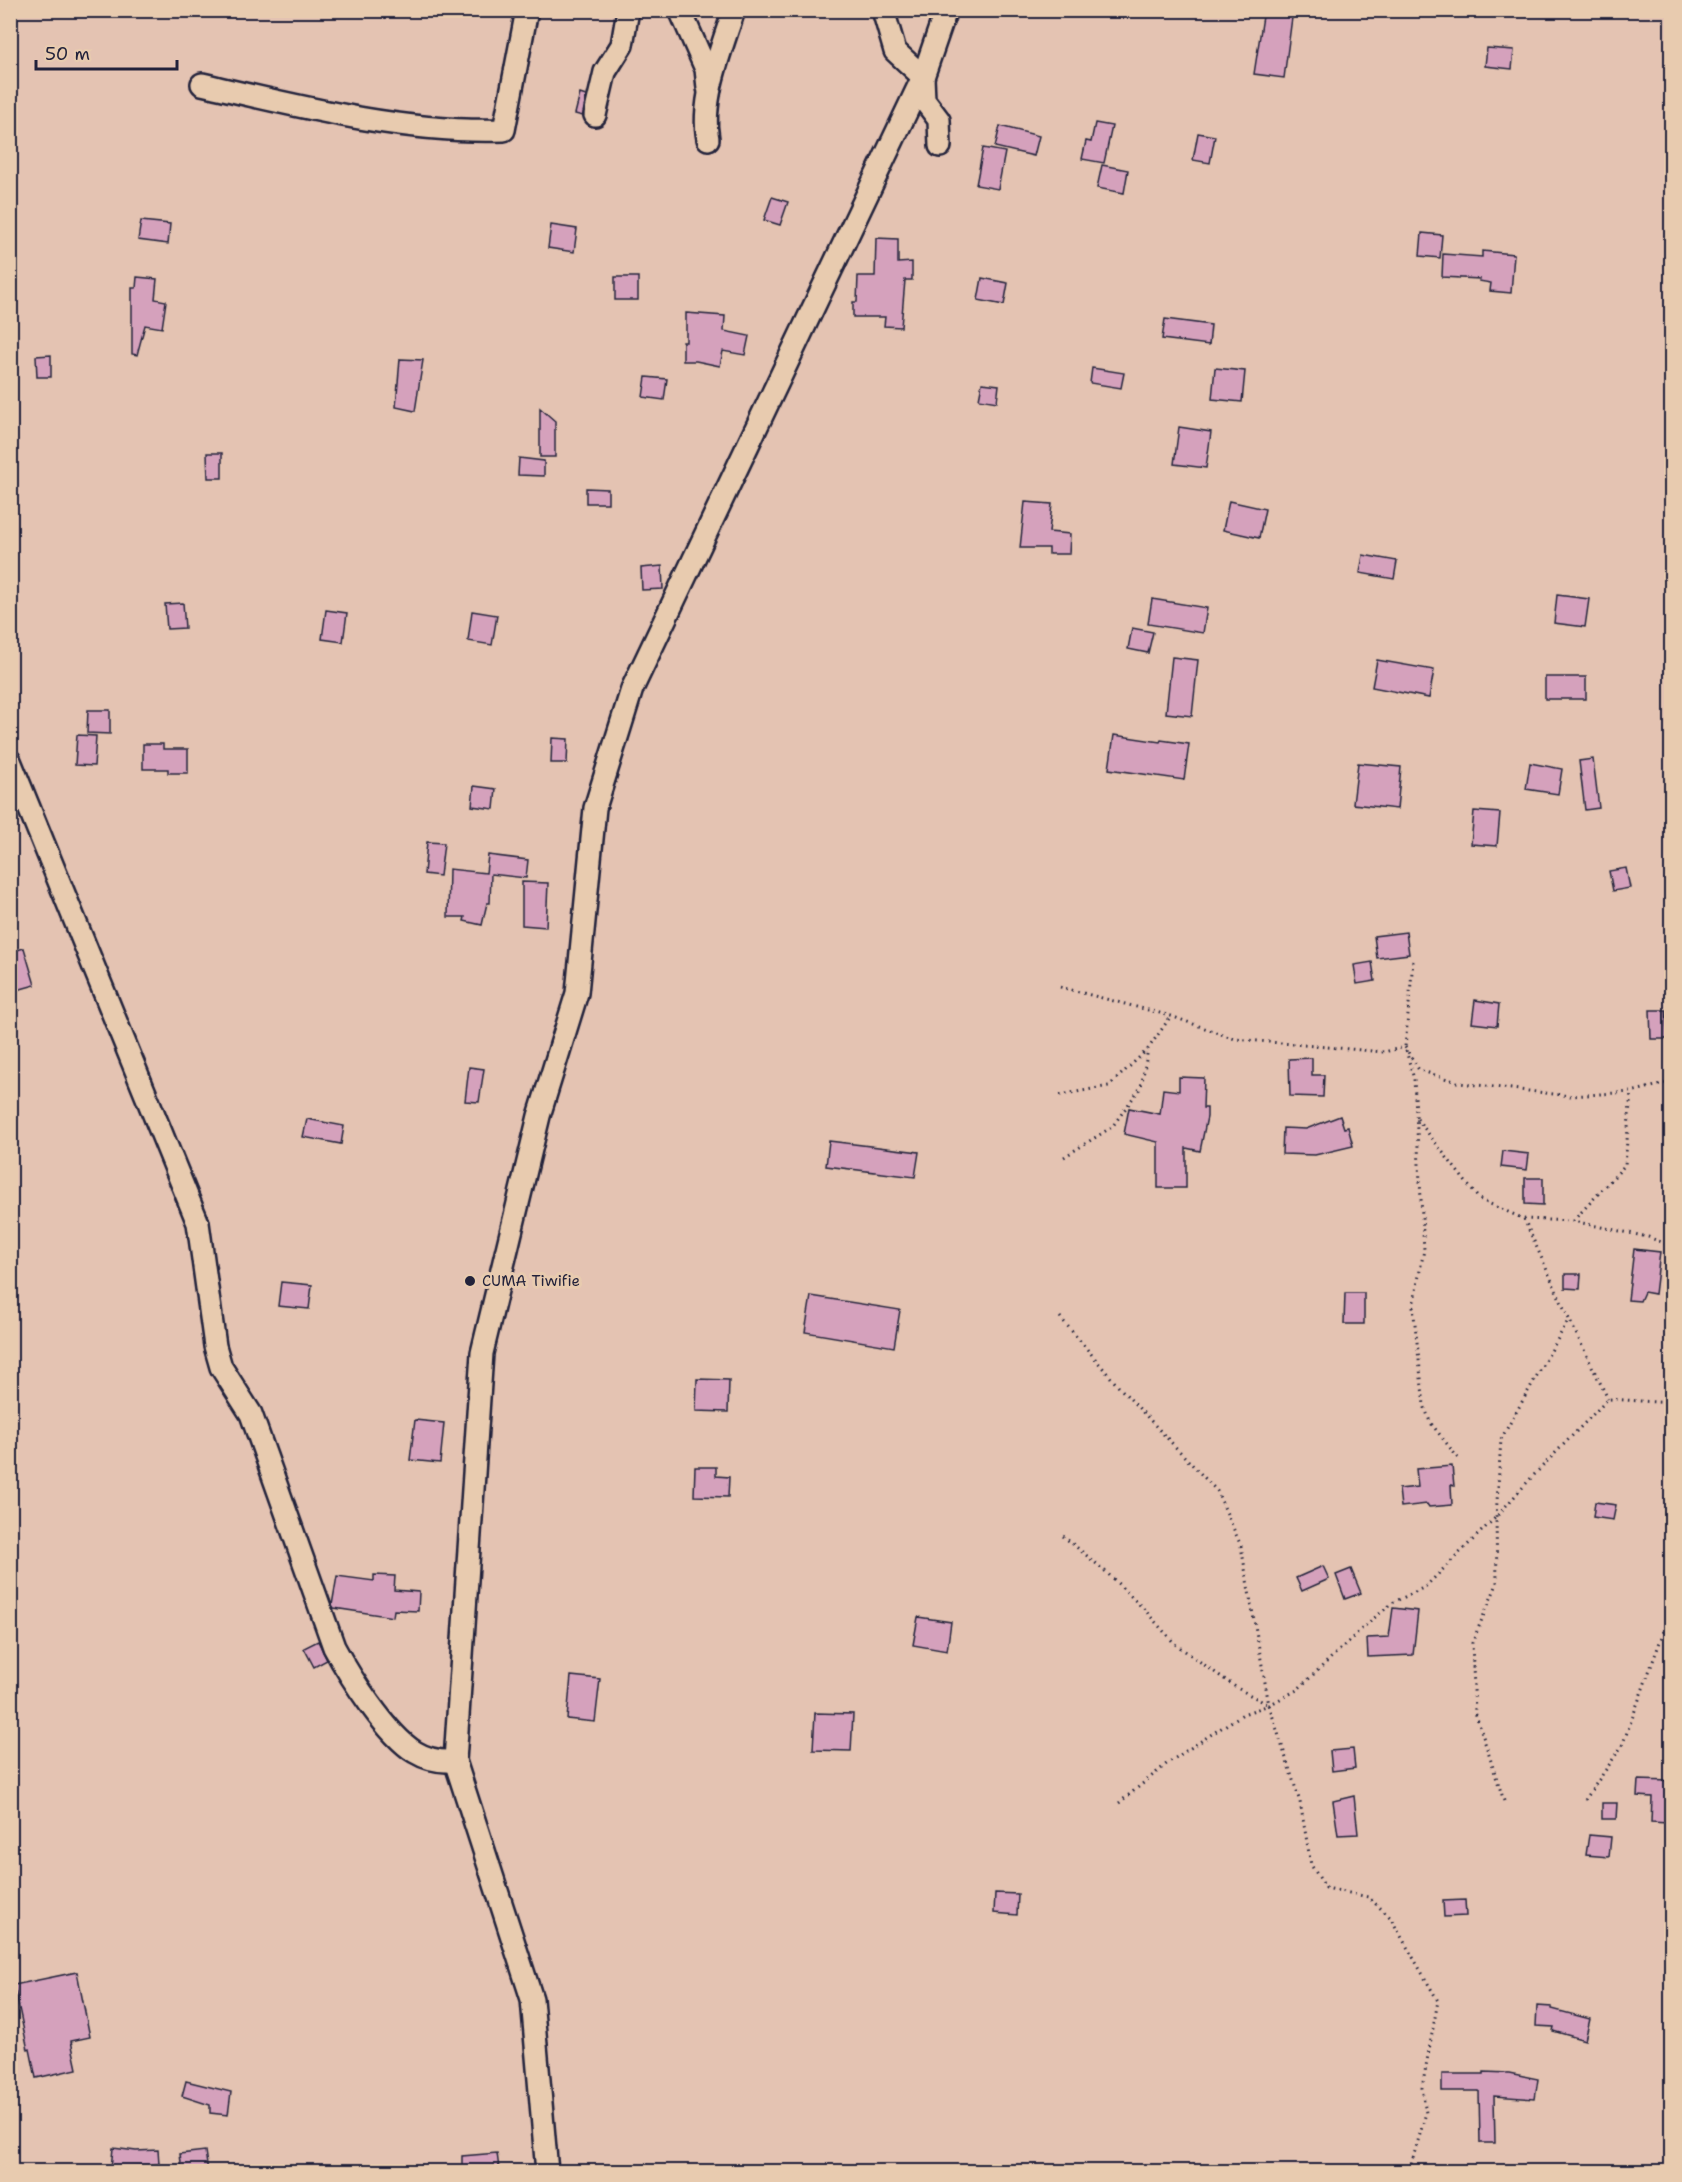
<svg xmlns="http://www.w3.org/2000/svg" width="1682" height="2182" font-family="'Shantell Sans',sans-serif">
<rect width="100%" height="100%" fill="#e4c3b2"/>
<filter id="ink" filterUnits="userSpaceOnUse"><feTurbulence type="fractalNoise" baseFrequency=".0167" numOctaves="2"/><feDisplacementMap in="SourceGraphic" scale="12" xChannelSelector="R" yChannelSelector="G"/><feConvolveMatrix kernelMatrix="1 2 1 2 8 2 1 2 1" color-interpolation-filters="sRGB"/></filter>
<g filter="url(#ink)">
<g fill="#d5a1bc" stroke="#22223b" stroke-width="1.5">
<polygon points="1264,10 1293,10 1284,78 1254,74"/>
<polygon points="1487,48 1514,50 1512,69 1485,66"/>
<polygon points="580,94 586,96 583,116 575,114"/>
<polygon points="1095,123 1112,126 1104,163 1082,159 1086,141 1091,142"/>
<polygon points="1000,126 1039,136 1034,156 995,147"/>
<polygon points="1198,133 1215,136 1210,163 1193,160"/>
<polygon points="983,148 1005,152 998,189 976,185"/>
<polygon points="1102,165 1128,170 1124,193 1097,188"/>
<polygon points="772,197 788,202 780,225 764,220"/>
<polygon points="141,221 170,224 168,244 138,240"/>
<polygon points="551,225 577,229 574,252 548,248"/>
<polygon points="1422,233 1442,235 1440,258 1420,256"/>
<polygon points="876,238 898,239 898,263 912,262 912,280 905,280 901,327 884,326 885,317 853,317 853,302 857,302 858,276 875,276"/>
<polygon points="1482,251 1514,254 1511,293 1490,291 1491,283 1479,281 1480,279 1442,277 1443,254 1482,257"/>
<polygon points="137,277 157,279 155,299 166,301 162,328 145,325 137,355 132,354 132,288 136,288"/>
<rect x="615" y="277" width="23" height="23"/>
<polygon points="982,278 1008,283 1004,305 978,300"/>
<polygon points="686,313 725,316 724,331 749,336 745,355 723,351 720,366 696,361 683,361 683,342 686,342"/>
<polygon points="1165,319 1211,325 1209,345 1162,339"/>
<polygon points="51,355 51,377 37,377 36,356"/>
<polygon points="400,359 423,360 415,411 396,407"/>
<polygon points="1092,368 1124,373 1121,388 1090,383"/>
<polygon points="1215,368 1245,371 1242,402 1212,399"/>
<polygon points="646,377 667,379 664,400 643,397"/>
<polygon points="982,383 999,385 997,402 979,399"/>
<polygon points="540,408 555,421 555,457 540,457"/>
<polygon points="1179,427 1211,432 1206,468 1174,464"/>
<polygon points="207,453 222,453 222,478 208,478"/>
<polygon points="519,458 544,461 544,476 518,475"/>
<polygon points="586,488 608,489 608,503 586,503"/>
<polygon points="1229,501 1265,509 1259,538 1223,530"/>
<polygon points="1025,502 1052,504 1049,532 1070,534 1069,554 1049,554 1049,548 1020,548"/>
<polygon points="1363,555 1397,561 1394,579 1360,573"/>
<polygon points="662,566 663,589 642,590 641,568"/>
<polygon points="1557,595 1589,599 1585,627 1554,623"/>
<polygon points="1152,599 1207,608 1203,633 1148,624"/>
<polygon points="183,603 185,628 167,629 165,604"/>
<polygon points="326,610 347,613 343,642 322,639"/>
<polygon points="472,611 497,615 492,645 468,641"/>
<polygon points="1132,628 1153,632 1148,653 1128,649"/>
<polygon points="1172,657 1198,660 1192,716 1166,713"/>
<polygon points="1377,660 1434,670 1429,698 1372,687"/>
<rect x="1545" y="677" width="41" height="22"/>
<polygon points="88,710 110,710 110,734 87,733"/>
<polygon points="77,735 96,736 94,766 75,765"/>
<polygon points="1114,735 1160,742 1161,740 1189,744 1184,780 1109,769"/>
<polygon points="552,738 568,739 567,763 551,763"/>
<polygon points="143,744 163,744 163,749 188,749 188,773 168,773 168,769 143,769"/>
<polygon points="1593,759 1599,808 1585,810 1579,761"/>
<polygon points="1358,763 1401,767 1397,809 1353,804"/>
<polygon points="1530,763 1562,769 1558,794 1526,789"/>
<polygon points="474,786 496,789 494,809 472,806"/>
<polygon points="1474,811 1500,813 1497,846 1471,844"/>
<polygon points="427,842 444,843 440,876 424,874"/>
<polygon points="488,855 528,860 526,878 491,874 490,903 487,903 482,925 464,921 465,917 448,917 449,869 486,873"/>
<polygon points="1626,868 1630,888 1613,891 1609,871"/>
<polygon points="522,882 548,883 546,927 522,925"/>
<polygon points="1406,932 1409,954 1377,958 1374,936"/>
<polygon points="24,948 35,985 10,992 10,952"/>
<polygon points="1372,962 1375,981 1357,984 1354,965"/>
<polygon points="1475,1000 1499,1004 1497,1026 1472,1023"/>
<polygon points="1650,1010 1666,1010 1667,1039 1651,1039"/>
<polygon points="1312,1058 1312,1075 1324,1075 1323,1097 1290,1096 1289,1059"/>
<polygon points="469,1067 484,1069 479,1102 465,1101"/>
<polygon points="1179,1077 1204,1078 1203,1108 1207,1108 1207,1117 1200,1151 1186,1148 1186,1188 1158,1188 1158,1142 1124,1134 1129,1108 1160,1114 1163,1089 1179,1091"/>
<polygon points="1340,1116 1344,1128 1348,1127 1353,1146 1315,1155 1282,1154 1283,1128 1306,1129"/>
<polygon points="307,1119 344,1126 341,1144 303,1137"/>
<polygon points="829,1141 919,1152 915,1177 826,1166"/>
<polygon points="1503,1151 1529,1154 1527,1170 1501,1167"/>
<polygon points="1525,1178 1543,1178 1543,1205 1525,1204"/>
<polygon points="1634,1249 1660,1252 1655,1294 1644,1292 1640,1301 1628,1300"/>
<polygon points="1565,1274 1581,1274 1580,1289 1565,1288"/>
<polygon points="281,1282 312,1285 309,1309 278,1306"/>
<polygon points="1345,1293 1364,1293 1364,1324 1344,1324"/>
<polygon points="811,1296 900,1310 894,1347 805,1332"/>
<polygon points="697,1379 729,1380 728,1412 696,1411"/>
<polygon points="415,1420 444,1423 440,1463 410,1460"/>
<polygon points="1452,1466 1454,1486 1451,1485 1452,1505 1429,1507 1427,1504 1401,1507 1399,1489 1418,1487 1416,1469"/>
<polygon points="695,1467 716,1467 716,1476 729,1477 728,1497 694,1496"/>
<polygon points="1595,1502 1616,1505 1613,1520 1593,1517"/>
<polygon points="1323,1566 1329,1579 1302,1591 1296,1578"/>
<polygon points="1351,1569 1361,1593 1345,1599 1336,1575"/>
<polygon points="374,1575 395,1576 394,1590 419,1592 418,1611 394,1610 393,1617 334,1608 332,1605 337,1576 374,1581"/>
<polygon points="1393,1608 1418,1611 1413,1655 1368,1657 1367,1638 1389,1637"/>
<polygon points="918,1617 951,1622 947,1651 913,1645"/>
<polygon points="318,1641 327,1660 314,1667 304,1648"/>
<polygon points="571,1676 600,1679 595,1722 567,1719"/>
<polygon points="815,1713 853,1714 851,1751 813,1750"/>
<polygon points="1353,1749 1355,1768 1332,1771 1330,1751"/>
<polygon points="1638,1780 1670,1781 1668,1823 1651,1822 1652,1797 1637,1796"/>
<polygon points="1354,1796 1358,1834 1338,1835 1333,1801"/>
<polygon points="1602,1803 1617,1803 1616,1819 1602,1819"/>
<polygon points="1589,1835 1611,1837 1609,1857 1586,1855"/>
<polygon points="995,1893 1018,1894 1017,1915 994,1913"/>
<polygon points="1465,1900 1466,1916 1444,1917 1443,1901"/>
<polygon points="77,1972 90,2037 71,2041 77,2069 36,2078 30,2049 28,2050 14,1985"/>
<polygon points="1537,2006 1552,2007 1552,2009 1590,2019 1585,2040 1553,2031 1554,2027 1536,2026"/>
<polygon points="1484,2072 1509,2073 1538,2079 1535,2099 1494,2096 1495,2143 1480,2143 1479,2091 1442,2091 1442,2074 1484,2074"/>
<polygon points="186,2081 231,2092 228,2115 210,2113 210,2105 182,2096"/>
<polygon points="113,2148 136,2151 158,2150 159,2164 128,2167 127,2170 111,2168"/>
<polygon points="205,2151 208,2172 182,2172 180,2154"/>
<polygon points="497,2153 499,2169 462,2172 462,2156"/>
</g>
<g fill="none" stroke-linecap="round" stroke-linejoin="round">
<defs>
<g id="street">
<polyline points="680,10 706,69 708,88"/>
<polyline points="883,10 895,51 923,77 924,100 939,120 940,146"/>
<path d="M202 84C296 106 407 134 504 130L527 10"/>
<polyline points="595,115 605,72 622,45 628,10"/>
<path d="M708 139C700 100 722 48 734 10"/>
<path d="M10 761 198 1223 215 1346 221 1367 251 1414 334 1647C350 1677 387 1735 415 1752 428 1760 441 1762 455 1761"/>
<polyline points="547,2172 532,1999 455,1761 482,1353 539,1116 577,993 595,808 632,689 923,77 946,10"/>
</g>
</defs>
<use href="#street" stroke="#22223b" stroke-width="26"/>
<g stroke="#22223b" stroke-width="3" stroke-dasharray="1.5 4.5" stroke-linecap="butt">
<polyline points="1413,961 1405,1047 1414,1079 1424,1250 1413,1306 1424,1405 1430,1422 1458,1458"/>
<polyline points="1060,987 1171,1016 1235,1039 1384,1052 1405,1047 1419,1070 1460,1083 1571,1096 1631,1092 1672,1082"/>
<polyline points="1060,1095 1109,1086 1147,1050"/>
<polyline points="1417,1119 1479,1199 1524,1219 1573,1221 1648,1237 1672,1246"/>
<polyline points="1064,1157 1112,1127 1141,1087 1148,1049 1171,1016"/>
<polyline points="1524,1219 1569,1319 1608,1399"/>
<polyline points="1573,1221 1625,1165 1631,1092"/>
<polyline points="1060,1317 1118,1386 1217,1491 1241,1546 1269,1705 1300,1802 1311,1865 1326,1888 1368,1897 1390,1917 1438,2001 1422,2088 1426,2113 1409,2172"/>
<polyline points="1063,1536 1104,1570 1143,1608 1175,1644 1237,1688 1269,1705"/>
<polyline points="1585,1800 1622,1746 1672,1609"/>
<polyline points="1504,1801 1475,1712 1472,1643 1497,1584 1496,1517 1501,1439 1569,1319"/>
<polyline points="1119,1803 1169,1762 1212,1734 1243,1714 1269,1705 1297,1690 1368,1623 1394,1602 1425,1587 1496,1517 1532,1477 1608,1399 1672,1403"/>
</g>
<use href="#street" stroke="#e8cbaf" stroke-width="21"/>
</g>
</g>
<circle fill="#22223b" stroke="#e8cbaf" stroke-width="2" cx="470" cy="1281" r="6"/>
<g text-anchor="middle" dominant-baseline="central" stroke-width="6" stroke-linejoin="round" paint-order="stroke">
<g font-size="15" fill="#22223b" stroke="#e8cbaf" text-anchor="start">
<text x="482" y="1281">CUMA Tiwifie</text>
</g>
</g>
<rect width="1682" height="2182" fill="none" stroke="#e8cbaf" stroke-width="36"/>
<rect x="18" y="18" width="1646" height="2146" fill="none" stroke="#22223b" stroke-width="2" filter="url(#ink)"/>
<path d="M36 60v9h141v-9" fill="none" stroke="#22223b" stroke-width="3"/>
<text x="45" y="60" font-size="18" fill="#22223b" stroke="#e8cbaf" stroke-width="4.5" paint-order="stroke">50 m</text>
</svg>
